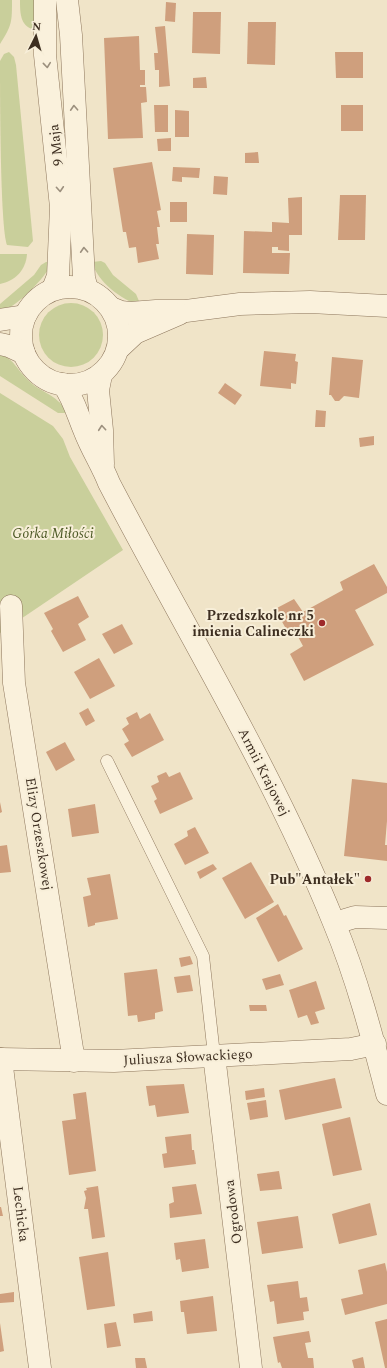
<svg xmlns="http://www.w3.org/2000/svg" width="387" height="1368" font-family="Spectral,serif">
<rect width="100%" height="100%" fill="#f0e4c8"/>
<g fill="#c9cf9b">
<path d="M0 0H12C12 22 12 25 0 44Z"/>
<path d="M20 0H37V30C20 28 20 14 20 0Z"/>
<path d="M9 52 14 57 16 65 33 241 28 247 7 245C0 229 0 90 0 61L4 54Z"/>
<path d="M0 254H27C26 270 15 281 0 284Z"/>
<path d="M54 261C42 281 21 303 0 313V304L34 275 41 265 46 262Z"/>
<path d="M101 261 105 263 113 275 136 294 141 306C121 299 98 283 92 262Z"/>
<circle cx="71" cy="335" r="32"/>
<path d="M0 353C15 361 16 368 27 379 41 394 55 392 68 413H58L0 376Z"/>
<polygon points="0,393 53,426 63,439 70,457 123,550 0,633"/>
</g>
<g fill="#cf9f7d">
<polygon points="166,2 176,3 175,22 165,21"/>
<polygon points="193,12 221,12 220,54 192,53"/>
<polygon points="248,22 276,22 275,65 247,64"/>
<polygon points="165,26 170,86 159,87 159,70 155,70 154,53 158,53 155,27"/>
<polygon points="139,36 140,70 145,70 145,85 140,85 140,87 146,87 147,102 141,103 143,138 108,139 104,38"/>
<polygon points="335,52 363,52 363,78 336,78"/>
<polygon points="206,77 207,88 193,88 193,78"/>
<polygon points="154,105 168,105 168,132 155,132"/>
<rect x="341" y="105" width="22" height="26"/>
<polygon points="175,110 189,111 189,137 175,137"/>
<polygon points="171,138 171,151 158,151 157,139"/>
<polygon points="258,152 259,163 245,163 245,153"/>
<polygon points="152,162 161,210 157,211 160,227 157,227 159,244 156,244 159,259 138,263 136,247 129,248 126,232 123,232 113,168"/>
<polygon points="173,167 200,168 199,178 182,177 182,182 172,181"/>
<polygon points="214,176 228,177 227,195 213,194"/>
<polygon points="340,195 366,195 365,240 338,240"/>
<polygon points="302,197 302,235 289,235 289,251 278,250 278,247 272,247 272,253 290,253 289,274 243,273 244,231 272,232 272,222 289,223 288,198"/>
<rect x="170" y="202" width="17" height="20"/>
<polygon points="187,234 214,235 213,275 186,274"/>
<polygon points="264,351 296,354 295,361 298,362 296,384 291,383 291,389 260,386"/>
<polygon points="332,357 363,360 359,398 344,396 339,401 335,401 331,395 329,395"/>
<polygon points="225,383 242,395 235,405 218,393"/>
<polygon points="316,410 326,411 325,427 315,427"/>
<polygon points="374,436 374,445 360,447 359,438"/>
<polygon points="374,564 387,587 387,593 355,610 374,645 304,681 290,654 303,646 296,633 290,636 275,609 294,599 303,612 343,590 340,582"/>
<polygon points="78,596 89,617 78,624 86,640 63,652 51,631 53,629 44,613"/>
<polygon points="122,624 133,644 114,654 102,634"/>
<polygon points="99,658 115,686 90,699 74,672"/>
<polygon points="88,708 95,721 86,726 79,713"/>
<polygon points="137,712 140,719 150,713 164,740 132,757 124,744 129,741 122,729 129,724 126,718"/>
<polygon points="65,742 75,760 56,771 46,752"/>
<polygon points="166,772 169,777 180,772 193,799 160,814 154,801 157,799 151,786 159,782 157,776"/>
<polygon points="352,779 387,783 387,821 385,845 387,845 387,861 344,856"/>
<polygon points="0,802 2,812 0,813"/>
<polygon points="95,804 99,833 72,837 68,809"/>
<polygon points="195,827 209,853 185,865 174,844 188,836 187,831"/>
<polygon points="7,845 11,872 0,873 0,846"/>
<polygon points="251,862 274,902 245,919 222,878"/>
<polygon points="213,864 217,869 200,879 197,872"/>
<polygon points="110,874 118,919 95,923 95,925 88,927 83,897 91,895 87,878"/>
<polygon points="278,904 284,916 286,915 303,949 278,962 256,918"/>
<polygon points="190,956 193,964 181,967 179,958"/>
<polygon points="157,969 163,1011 155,1013 155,1019 138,1022 137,1015 128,1016 124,973"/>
<polygon points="280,974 284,985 266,990 262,979"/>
<polygon points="190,975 193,991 177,993 174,977"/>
<polygon points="316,981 325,1009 315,1012 319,1023 311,1025 307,1015 298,1018 289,990"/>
<polygon points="249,1005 266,1005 267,1011 250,1011"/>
<polygon points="335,1078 342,1108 285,1120 279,1090"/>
<polygon points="184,1084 189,1113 157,1117 155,1105 149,1106 146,1086"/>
<polygon points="264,1088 265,1097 246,1100 245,1091"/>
<polygon points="86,1092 96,1171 69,1175 62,1121 76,1119 73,1094"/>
<polygon points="266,1100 268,1117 250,1120 247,1103"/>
<polygon points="350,1117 362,1170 333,1176 322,1124"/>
<polygon points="191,1134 192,1150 194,1150 196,1164 164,1168 162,1154 167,1153 165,1137"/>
<polygon points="279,1171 282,1189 260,1191 257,1174"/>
<polygon points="196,1184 202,1214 170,1218 169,1204 174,1202 172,1187"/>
<polygon points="98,1186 105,1237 92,1239 88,1209 84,1209 86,1198 84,1191 87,1190 86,1188"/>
<polygon points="370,1203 377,1235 339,1244 332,1214"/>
<polygon points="0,1207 1,1207 3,1216 0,1216"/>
<polygon points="298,1216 303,1248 262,1254 257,1222"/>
<polygon points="205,1239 209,1268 182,1272 180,1259 176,1260 174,1243"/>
<polygon points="108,1252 115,1306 87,1310 79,1257"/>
<polygon points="385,1263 387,1272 387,1304 345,1315 341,1299 363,1294 358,1270"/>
<polygon points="298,1281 300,1298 307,1297 309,1311 303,1312 304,1320 277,1324 274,1301 270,1302 267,1285"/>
<polygon points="14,1292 14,1302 0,1303 0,1294"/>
<polygon points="213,1296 217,1331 187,1334 184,1312 181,1312 180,1301"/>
<polygon points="152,1311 153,1321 134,1323 133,1314"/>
<polygon points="387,1319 387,1368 385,1368 375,1322"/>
<polygon points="116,1322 121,1346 107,1348 104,1324"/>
<polygon points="0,1323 4,1351 0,1352"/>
<polygon points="309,1331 311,1342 305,1343 308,1358 313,1358 314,1368 282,1368 280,1362 278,1363 273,1337"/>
<polygon points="363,1357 365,1368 354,1368 352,1360"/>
<polygon points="135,1358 145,1358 147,1368 136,1368"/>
</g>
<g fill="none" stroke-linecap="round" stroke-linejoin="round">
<defs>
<polyline id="service" points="107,761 203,956 214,1055"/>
<g id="minor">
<polyline points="111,308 121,312 130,313 156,311 186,311 240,304 310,302 387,306"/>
<polyline points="119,348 135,333 179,314"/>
<polyline points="11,606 14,683 74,1061"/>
<polyline points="335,923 355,917 387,918"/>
<polyline points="214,1055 251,1368"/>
<polyline points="0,1059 114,1061 351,1049 375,1044"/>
<polyline points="1,1059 40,1368"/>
</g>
<g id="tertiary">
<polyline points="45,0 45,55 61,207 58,276 53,289"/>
<polyline points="67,0 71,35 84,278 87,289"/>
<circle cx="70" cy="336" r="49"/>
<polyline points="0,320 25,316"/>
<polyline points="0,344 9,346 24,353"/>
<polyline points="101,375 98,390 102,430 103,464"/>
<path d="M63 384C74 399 78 416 85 432 92 450 102 465 109 483 185 629 272 770 334 923 357 978 372 1036 387 1094"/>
</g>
</defs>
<use href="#service" stroke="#8d765c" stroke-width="13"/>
<use href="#minor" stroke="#8d765c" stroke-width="23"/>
<use href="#tertiary" stroke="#8d765c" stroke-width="23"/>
<use href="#service" stroke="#faf1dc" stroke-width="12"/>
<use href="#minor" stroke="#faf1dc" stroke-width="22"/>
<use href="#tertiary" stroke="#faf1dc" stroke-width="22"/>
</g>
<defs><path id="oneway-chevron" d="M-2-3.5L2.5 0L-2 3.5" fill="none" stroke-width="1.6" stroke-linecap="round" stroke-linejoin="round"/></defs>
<g stroke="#9c907e">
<use href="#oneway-chevron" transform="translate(47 65) rotate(84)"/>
<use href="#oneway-chevron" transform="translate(74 108) rotate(-93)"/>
<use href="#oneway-chevron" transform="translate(60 189) rotate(86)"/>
<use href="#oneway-chevron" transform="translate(84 250) rotate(-93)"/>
<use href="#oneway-chevron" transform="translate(102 428) rotate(-95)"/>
</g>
<g fill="#9e2a2b" stroke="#f7eed8" stroke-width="1.5">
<circle cx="322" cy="623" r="4"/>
<circle cx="368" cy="879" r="4"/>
</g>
<g text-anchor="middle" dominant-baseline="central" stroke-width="4" stroke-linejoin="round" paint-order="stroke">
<g font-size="14" fill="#3d2e20" stroke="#f7eed8">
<text transform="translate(56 145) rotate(-97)">9 Maja</text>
<text transform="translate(264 772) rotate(63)">Armii Krajowej</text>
<text transform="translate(39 834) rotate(81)">Elizy Orzeszkowej</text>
<text transform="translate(188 1057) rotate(-3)">Juliusza Słowackiego</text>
<text transform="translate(233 1212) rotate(-97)">Ogrodowa</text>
<text transform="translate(21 1214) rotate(83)">Lechicka</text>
</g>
<g font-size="14" font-style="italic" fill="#4d5a26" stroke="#f7eed8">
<text x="53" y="533">Górka Miłości</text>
</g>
<g font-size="14" font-weight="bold" fill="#3d2e20" stroke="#f7eed8" text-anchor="end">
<text x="314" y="615">Przedszkole nr 5<tspan x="314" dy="16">imienia Calineczki</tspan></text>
<text x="360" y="879">Pub"Antałek"</text>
</g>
</g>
<g transform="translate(36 36) rotate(5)" stroke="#f7eed8" stroke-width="3" paint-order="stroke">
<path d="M0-3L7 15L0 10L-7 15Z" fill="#3d2e20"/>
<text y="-6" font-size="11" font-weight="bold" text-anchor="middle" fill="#3d2e20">N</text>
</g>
</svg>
